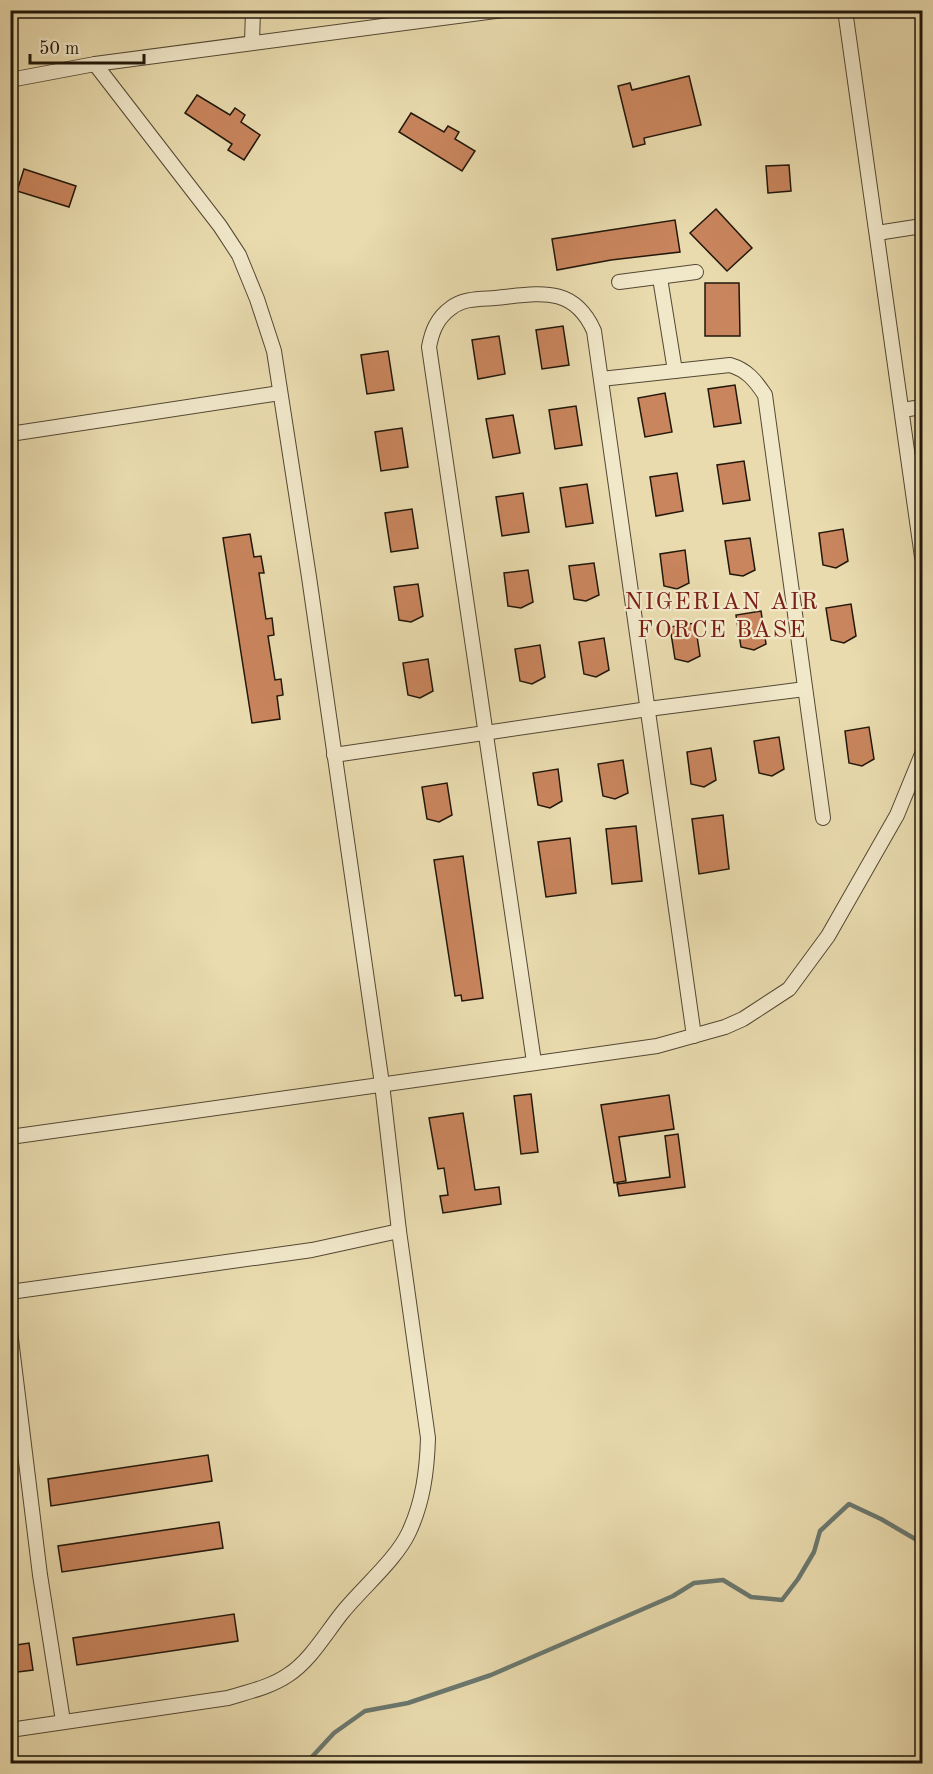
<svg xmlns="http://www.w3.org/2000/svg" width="933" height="1774" font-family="'Old Standard TT',serif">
<rect width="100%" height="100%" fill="#e9dbae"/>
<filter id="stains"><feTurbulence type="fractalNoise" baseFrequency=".00333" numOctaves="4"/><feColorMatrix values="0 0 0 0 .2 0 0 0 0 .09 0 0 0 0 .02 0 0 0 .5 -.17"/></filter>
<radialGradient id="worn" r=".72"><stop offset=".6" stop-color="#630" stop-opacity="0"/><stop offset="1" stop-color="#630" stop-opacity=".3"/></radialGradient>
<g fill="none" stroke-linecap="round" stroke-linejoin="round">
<polyline stroke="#6a786f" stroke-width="4.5" points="299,1764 310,1759 334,1733 365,1711 408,1703 491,1675 673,1596 694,1583 723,1580 751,1597 782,1600 798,1579 814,1552 820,1531 849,1504 881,1519 922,1543"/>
</g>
<g fill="#c9855d" stroke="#21170a" stroke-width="1.5">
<polygon points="689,76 701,125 644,138 645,144 633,147 618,86 630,83 632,90"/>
<polygon points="197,95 230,115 235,108 245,115 241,122 260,135 244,160 228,150 232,144 185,113"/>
<polygon points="411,113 444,132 448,126 459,132 455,139 475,151 462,171 399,132"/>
<polygon points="789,165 791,191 768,193 766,166"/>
<polygon points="24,169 76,186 69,207 17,191"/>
<polygon points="716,209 752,248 727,271 690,233"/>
<polygon points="675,220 680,252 611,260 557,270 552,239"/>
<polygon points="705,283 739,283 740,336 705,336"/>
<polygon points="563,326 569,365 542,369 536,330"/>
<polygon points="499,336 505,374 478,379 472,340"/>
<polygon points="388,351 394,390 367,394 361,355"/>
<polygon points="735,385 741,423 714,427 708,389"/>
<polygon points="665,393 672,432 645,437 638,398"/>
<polygon points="576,406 582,445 555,449 549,410"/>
<polygon points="513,415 520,453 493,458 486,419"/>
<polygon points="402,428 408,467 381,471 375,432"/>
<polygon points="744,461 750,500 723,504 717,465"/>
<polygon points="677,473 683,511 656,516 650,477"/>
<polygon points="587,484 593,523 566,527 560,488"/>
<polygon points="523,493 529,532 502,536 496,497"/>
<polygon points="412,509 418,548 391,552 385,513"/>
<polygon points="843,529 848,561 836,568 823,565 819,533"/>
<polygon points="250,534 254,557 261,556 264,573 259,573 266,619 272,618 274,635 268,636 275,680 281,679 283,695 277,696 280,719 252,723 223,538"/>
<polygon points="750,538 755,570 743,576 730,574 725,541"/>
<polygon points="685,550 689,583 677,589 664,586 660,554"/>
<polygon points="594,563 599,595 586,601 574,599 569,566"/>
<polygon points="528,570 533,602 521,608 508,606 504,573"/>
<polygon points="418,584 423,616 411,622 399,620 394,587"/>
<polygon points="851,604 856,636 844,643 831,640 826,608"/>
<polygon points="761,611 766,644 754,650 741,647 736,615"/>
<polygon points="695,623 700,656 688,662 675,659 670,627"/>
<polygon points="604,638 609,670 596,677 584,674 579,642"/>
<polygon points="540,645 545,677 532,684 520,681 515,649"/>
<polygon points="428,659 433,691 420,698 408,695 403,663"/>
<polygon points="869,727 874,759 862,766 849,763 845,731"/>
<polygon points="779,737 784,769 772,776 759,773 754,741"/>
<polygon points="711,748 716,780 704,787 691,784 687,752"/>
<polygon points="623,760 628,793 615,799 603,796 598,764"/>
<polygon points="558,769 562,801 550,808 538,805 533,773"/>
<polygon points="447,783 452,815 439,822 427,819 422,787"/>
<polygon points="723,815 729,869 699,874 692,819"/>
<polygon points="636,826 642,881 612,884 606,829"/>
<polygon points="570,838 576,893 546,897 538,842"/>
<polygon points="463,856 483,998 462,1001 461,995 455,996 434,860"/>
<polygon points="531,1094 538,1152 521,1154 514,1096"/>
<polygon points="669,1095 674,1129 619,1137 626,1181 614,1183 601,1105"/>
<polygon points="463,1113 475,1190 499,1187 501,1204 443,1213 440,1196 448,1195 444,1168 438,1169 429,1118"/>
<polygon points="678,1134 685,1187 619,1196 617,1184 670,1177 665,1136"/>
<polygon points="208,1455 212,1481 51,1506 48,1479"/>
<polygon points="219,1522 223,1548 62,1572 58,1546"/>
<polygon points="234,1614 238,1641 77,1665 73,1638"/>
<polygon points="29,1643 33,1670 10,1673 10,1646"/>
</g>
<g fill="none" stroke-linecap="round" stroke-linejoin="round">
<defs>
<g id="minor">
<polyline points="845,10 922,557"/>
<polyline points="252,42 253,10"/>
<polyline points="10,80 95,64 503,10"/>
<polyline points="877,233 922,226"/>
<polyline points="660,278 675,371"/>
<polyline points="619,282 696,272"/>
<path d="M601 379 730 365C747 370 755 380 765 395L823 818"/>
<polyline points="902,410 922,407"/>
<polyline points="10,434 280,393"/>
<polyline points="334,755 648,709 805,689"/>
<path d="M534 1062 429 347C432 331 437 318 451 308 463 298 481 299 495 298 538 294 573 284 594 331L694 1036"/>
<polyline points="10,1137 657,1046 725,1027 743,1019 789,989 828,936 897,815 922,754"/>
<polyline points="10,1292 312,1250 399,1231"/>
<polyline points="10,1331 40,1575 63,1721"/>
<path d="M10 1730 228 1698C247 1692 271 1687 288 1675 310 1661 326 1633 342 1613 362 1588 396 1560 409 1532 423 1502 427 1471 428 1438L399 1231 382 1084 309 577 274 351 257 299 239 255 220 226 95 64"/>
</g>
</defs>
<use href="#minor" stroke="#534833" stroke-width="16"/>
<use href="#minor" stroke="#f1e8ca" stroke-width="14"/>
</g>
<g text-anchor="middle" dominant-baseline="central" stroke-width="4.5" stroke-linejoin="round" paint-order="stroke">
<g font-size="24" letter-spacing="1.5" fill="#7a1f14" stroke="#f1e8ca">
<text x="722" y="603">NIGERIAN AIR<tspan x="722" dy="28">FORCE BASE</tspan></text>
</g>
</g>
<rect width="933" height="1774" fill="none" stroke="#e9dbae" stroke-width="36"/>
<rect x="12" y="12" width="909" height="1750" fill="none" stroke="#21170a" stroke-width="3"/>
<rect x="18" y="18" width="897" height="1738" fill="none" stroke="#21170a" stroke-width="1.5"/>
<path d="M30 54v9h114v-9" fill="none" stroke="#21170a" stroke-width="3"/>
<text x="39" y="54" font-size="18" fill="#21170a" stroke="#f1e8ca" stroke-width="4.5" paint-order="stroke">50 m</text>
<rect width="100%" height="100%" filter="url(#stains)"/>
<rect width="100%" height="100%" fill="url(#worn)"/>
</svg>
